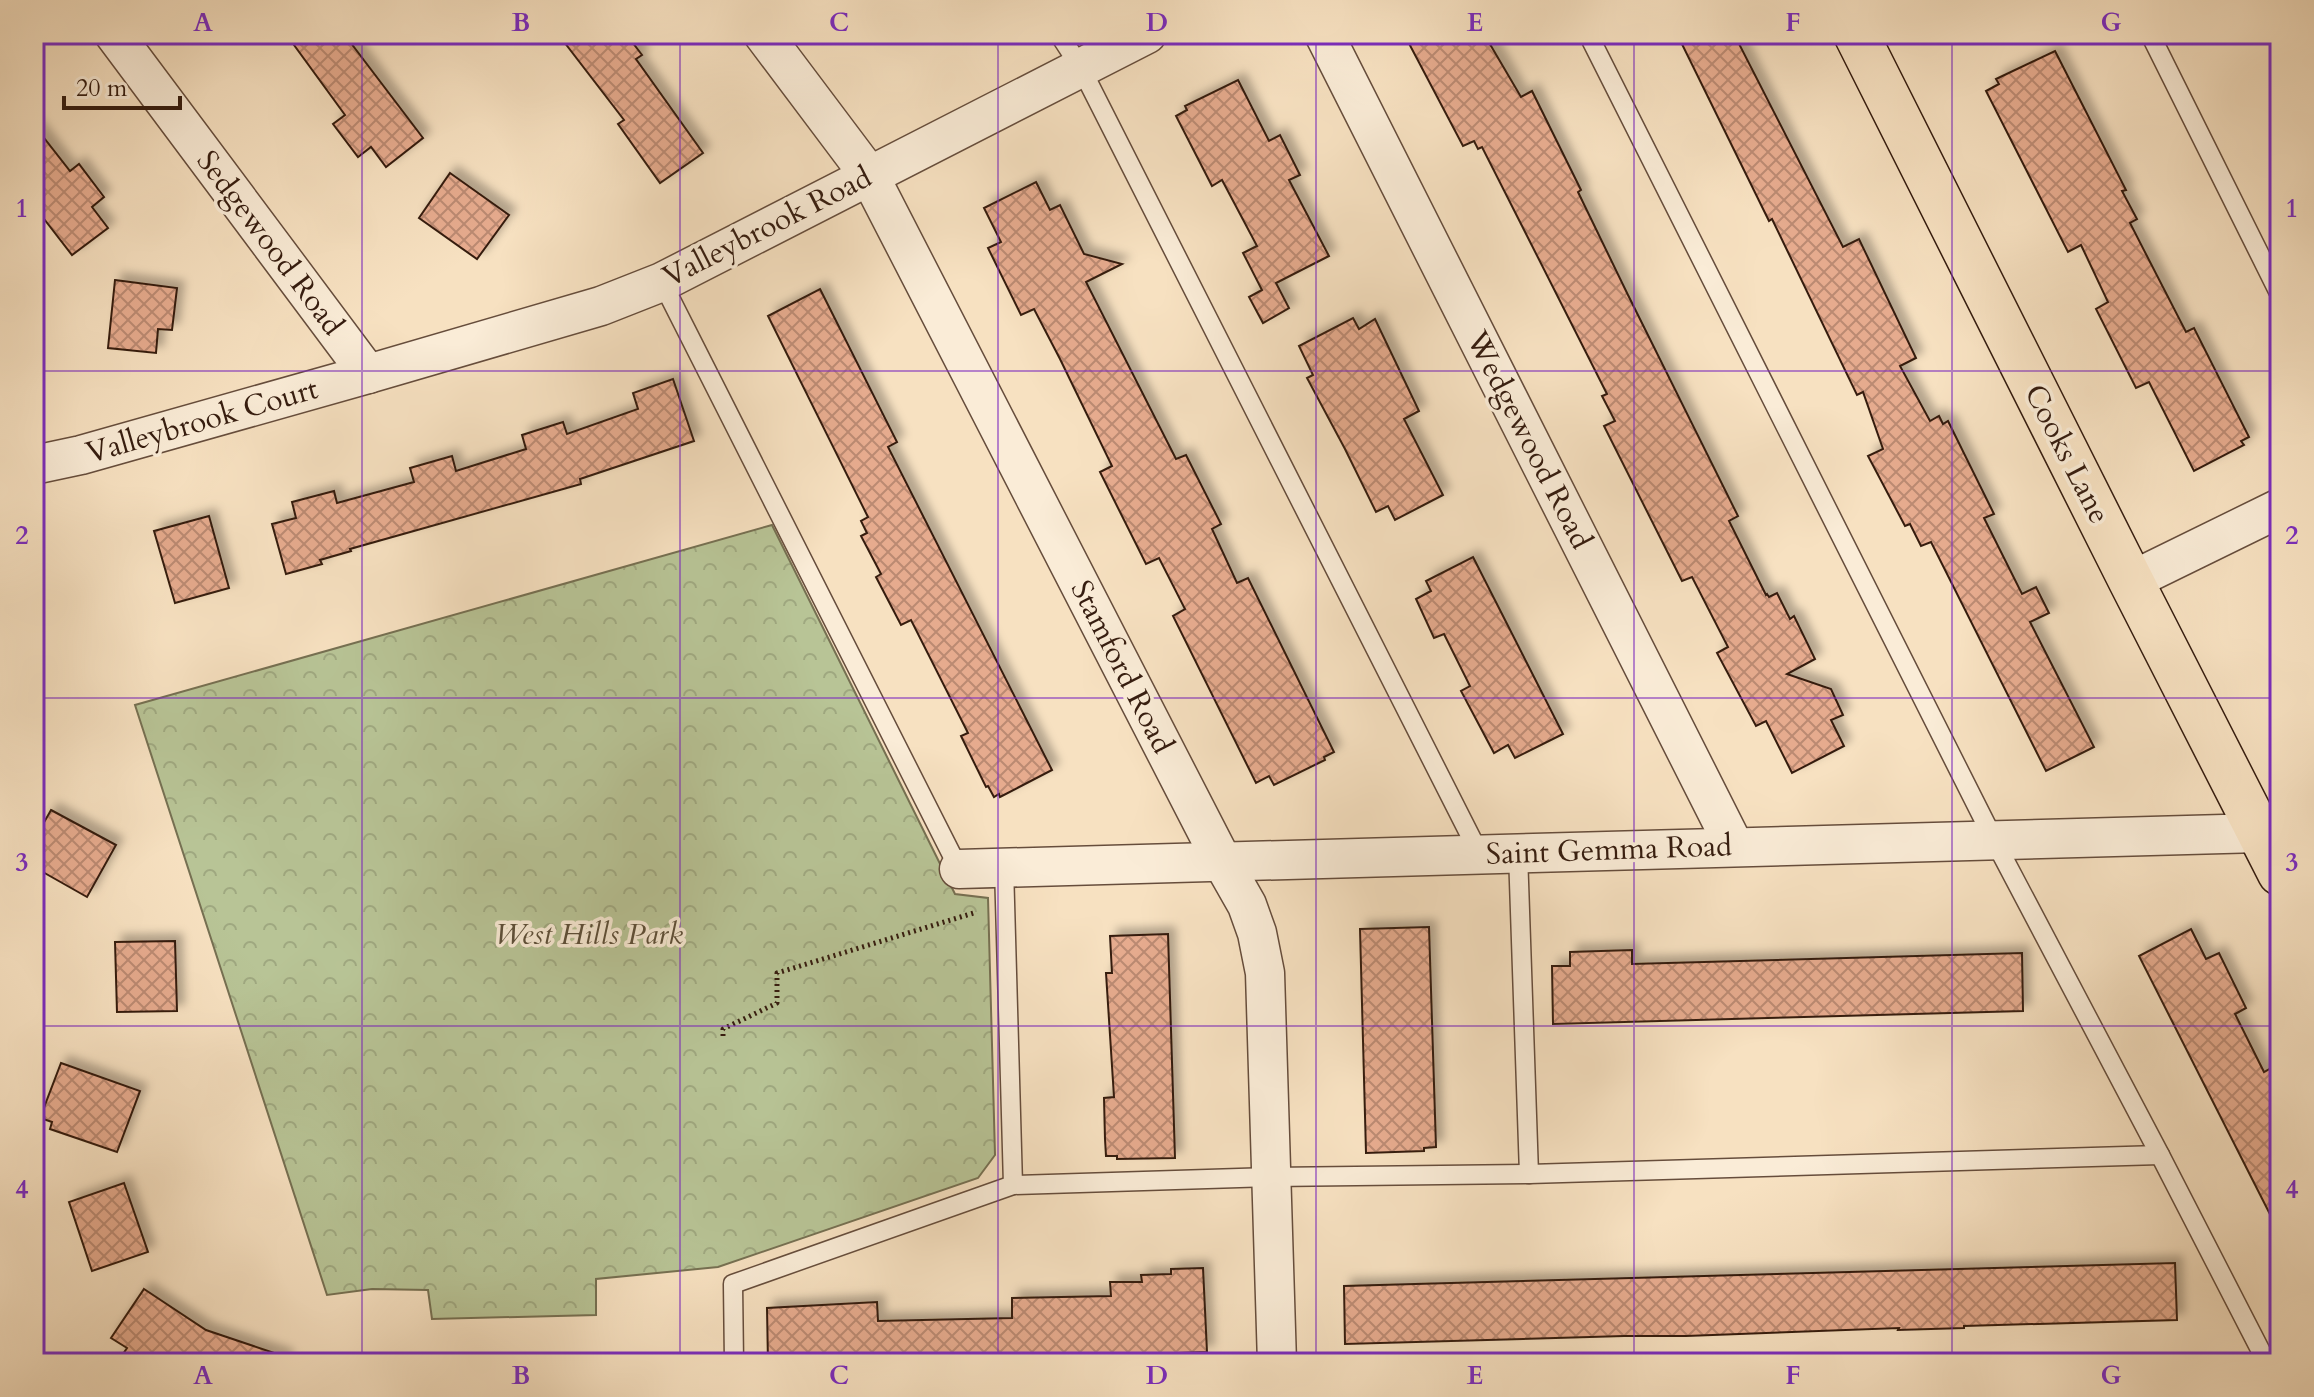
<svg xmlns="http://www.w3.org/2000/svg" width="2314" height="1397" font-family="Cardo,serif">
<defs>
<pattern id="forest-crowns" width="20" height="18" patternUnits="userSpaceOnUse" patternTransform="scale(2)"><rect width="20" height="18" fill="#b8c496"/><path d="M2 6a3 3 0 1 1 6 0M12 15a3 3 0 1 1 6 0" fill="none" stroke="#9fa880"/></pattern>
<pattern id="building-cross-hatch" width="8" height="8" patternUnits="userSpaceOnUse" patternTransform="scale(2)"><rect width="8" height="8" fill="#e6ab8e"/><path d="M0 0l8 8M0 8l8-8" fill="none" stroke="#bb8a72"/></pattern>
<filter id="shadow"><feDropShadow dx="7" dy="-7" stdDeviation="4" flood-color="#0004"/></filter>
</defs>
<rect width="100%" height="100%" fill="#f7e1c1"/>
<filter id="stains"><feTurbulence type="fractalNoise" baseFrequency=".0025" numOctaves="4"/><feColorMatrix values="0 0 0 0 .2 0 0 0 0 .09 0 0 0 0 .02 0 0 0 .5 -.17"/></filter>
<radialGradient id="worn" r=".72"><stop offset=".6" stop-color="#630" stop-opacity="0"/><stop offset="1" stop-color="#630" stop-opacity=".3"/></radialGradient>
<polygon fill="url(#forest-crowns)" stroke="#767052" stroke-width="2" points="772,525 955,894 988,898 995,1155 978,1178 718,1267 596,1279 596,1315 432,1319 428,1290 372,1289 327,1295 135,705"/>
<g fill="url(#building-cross-hatch)" stroke="#351c0f" stroke-width="2" filter="url(#shadow)">
<polygon points="286,34 344,34 423,138 386,167 371,147 358,157 333,124 345,115"/>
<polygon points="558,34 626,34 642,55 636,59 703,153 660,183 618,124 624,120"/>
<polygon points="1404,34 1484,34 1521,97 1532,91 1581,190 1578,192 1628,295 1738,516 1729,521 1766,595 1767,594 1769,597 1777,593 1790,619 1794,616 1815,659 1787,674 1831,689 1843,715 1831,720 1844,746 1792,773 1766,721 1756,726 1717,653 1728,647 1692,577 1682,581 1604,426 1615,421 1602,396 1607,394 1520,222 1482,147 1478,149 1474,141 1463,146"/>
<polygon points="1677,34 1734,34 1843,247 1859,239 1916,358 1900,366 1930,421 1939,416 1943,424 1948,421 1994,514 1984,518 2022,594 2036,587 2049,613 2030,622 2094,747 2046,771 1931,542 1921,546 1910,524 1905,526 1868,456 1883,449 1863,392 1857,395 1772,219 1769,221"/>
<polygon points="2055,51 2126,190 2122,191 2137,219 2130,223 2186,332 2194,328 2249,437 2241,441 2244,445 2194,471 2149,382 2136,388 2096,309 2108,302 2081,245 2068,252 1986,91 1999,84 1996,79"/>
<polygon points="1238,80 1269,141 1280,135 1300,175 1289,180 1329,256 1276,283 1289,308 1263,323 1249,297 1262,290 1243,253 1257,246 1222,180 1212,186 1176,116 1187,110 1185,106"/>
<polygon points="34,125 70,171 79,164 104,197 92,207 108,228 72,255 34,206"/>
<polygon points="450,173 509,215 477,259 419,218"/>
<polygon points="1036,182 1050,210 1060,205 1084,254 1122,264 1086,282 1176,459 1186,455 1221,524 1212,529 1237,583 1248,578 1334,752 1324,757 1325,760 1274,785 1269,776 1256,783 1173,616 1185,609 1159,558 1146,564 1100,472 1112,466 1060,359 1034,309 1021,315 988,248 1001,242 984,208"/>
<polygon points="115,280 177,288 172,330 158,329 156,353 108,348"/>
<polygon points="820,289 897,442 888,447 1052,770 1000,797 999,794 994,797 988,786 986,787 961,736 968,733 911,620 901,625 876,577 881,574 861,536 867,533 861,521 868,517 768,316"/>
<polygon points="1353,318 1359,329 1375,319 1419,411 1404,419 1443,495 1395,520 1388,506 1376,512 1345,449 1307,378 1313,375 1299,346"/>
<polygon points="673,379 694,441 580,479 581,484 350,549 351,551 320,560 322,564 286,574 272,524 296,518 292,502 334,491 337,503 414,482 410,468 452,456 456,471 526,449 522,435 563,422 567,434 638,409 633,393"/>
<polygon points="209,516 229,588 175,603 154,531"/>
<polygon points="1473,557 1563,734 1515,758 1508,745 1494,753 1461,691 1470,686 1444,634 1434,638 1416,599 1431,591 1426,581"/>
<polygon points="51,810 116,845 87,897 34,867 34,840"/>
<polygon points="1429,927 1436,1147 1424,1148 1424,1151 1366,1153 1360,929"/>
<polygon points="2191,929 2206,959 2219,953 2246,1008 2235,1014 2264,1072 2280,1063 2280,1234 2139,956"/>
<polygon points="1168,934 1175,1158 1117,1159 1117,1156 1106,1156 1105,1139 1104,1098 1114,1097 1106,973 1112,973 1110,936"/>
<polygon points="175,941 177,1011 117,1012 115,942"/>
<polygon points="1632,950 1632,964 2022,953 2023,1011 1553,1024 1552,966 1570,966 1570,952"/>
<polygon points="61,1063 140,1091 117,1152 50,1129 52,1122 40,1118"/>
<polygon points="124,1183 148,1252 92,1271 69,1202"/>
<polygon points="2175,1263 2177,1320 1964,1326 1964,1328 1898,1330 1899,1328 1686,1336 1624,1336 1345,1344 1344,1286"/>
<polygon points="1203,1268 1207,1352 1029,1358 1029,1356 962,1359 962,1363 768,1363 767,1308 877,1302 878,1321 1012,1318 1012,1298 1111,1296 1110,1282 1142,1282 1141,1275 1171,1274 1171,1269"/>
<polygon points="144,1289 206,1330 286,1357 285,1363 117,1363 127,1348 111,1338"/>
</g>
<g fill="none" stroke-linecap="round" stroke-linejoin="round">
<defs>
<g id="lane">
<polyline points="1059,34 1081,68 1480,855"/>
<polyline points="1588,34 1994,840 2160,1155 2267,1363"/>
<polyline points="2150,34 2280,295"/>
<polyline points="662,282 959,869"/>
<polyline points="1518,853 1529,1174"/>
<polyline points="1004,867 1013,1185"/>
<polyline points="734,1363 733,1284 1013,1185 1271,1177 1529,1174 2160,1155"/>
</g>
<g id="street">
<polyline points="114,34 368,374"/>
<polyline points="763,34 869,175 1222,861 1247,905 1257,933 1265,973 1277,1363"/>
<polyline points="1324,34 1734,846"/>
<polyline points="34,465 81,455 368,374 601,306 662,282 1147,34"/>
<polyline points="2131,581 2280,508"/>
<polyline points="959,869 2260,833"/>
</g>
<polyline id="primary" points="1856,34 2131,581 2280,873"/>
</defs>
<use href="#lane" stroke="#664d3c" stroke-width="21"/>
<use href="#street" stroke="#664d3c" stroke-width="41"/>
<use href="#primary" stroke="#351c0f" stroke-width="47"/>
<polyline stroke="#351c0f" stroke-width="5" stroke-dasharray="2 4" stroke-linecap="butt" points="723,1036 723,1029 777,1003 777,973 977,912"/>
<use href="#lane" stroke="#faecd7" stroke-width="18"/>
<use href="#street" stroke="#faecd7" stroke-width="38"/>
<use href="#primary" stroke="#f7e1c1" stroke-width="44"/>
</g>
<path fill="none" stroke="#7b2cbf" stroke-width="2" stroke-opacity="0.55" d="M362 34V1363M680 34V1363M998 34V1363M1316 34V1363M1634 34V1363M1952 34V1363M34 371H2280M34 698H2280M34 1026H2280"/>
<g text-anchor="middle" dominant-baseline="central" stroke-width="7" stroke-linejoin="round" paint-order="stroke">
<g font-size="30" fill="#351c0f" stroke="#faecd7">
<text transform="translate(767 227) rotate(-27)">Valleybrook Road</text>
<text transform="translate(270 243) rotate(53)">Sedgewood Road</text>
<text transform="translate(202 421) rotate(-16)">Valleybrook Court</text>
<text transform="translate(1529 440) rotate(63)">Wedgewood Road</text>
<text transform="translate(2067 454) rotate(63)">Cooks Lane</text>
<text transform="translate(1122 667) rotate(63)">Stamford Road</text>
<text transform="translate(1609 850) rotate(-2)">Saint Gemma Road</text>
</g>
<g font-size="30" font-style="italic" fill="#5c4e38" stroke="#faecd7">
<text x="589" y="934">West Hills Park</text>
</g>
</g>
<rect width="2314" height="1397" fill="none" stroke="#f7e1c1" stroke-width="88"/>
<path d="M64 96v12h116v-12" fill="none" stroke="#351c0f" stroke-width="4"/>
<text x="76" y="96" font-size="24" fill="#351c0f" stroke="#faecd7" stroke-width="6" paint-order="stroke">20 m</text>
<rect x="44" y="44" width="2226" height="1309" fill="none" stroke="#7b2cbf" stroke-width="3"/>
<g font-size="26" text-anchor="middle" font-weight="bold" fill="#7b2cbf">
<text x="203" y="31">A</text>
<text x="521" y="31">B</text>
<text x="839" y="31">C</text>
<text x="1157" y="31">D</text>
<text x="1475" y="31">E</text>
<text x="1793" y="31">F</text>
<text x="2111" y="31">G</text>
<text x="22" y="217">1</text>
<text x="2292" y="217">1</text>
<text x="22" y="544">2</text>
<text x="2292" y="544">2</text>
<text x="22" y="871">3</text>
<text x="2292" y="871">3</text>
<text x="22" y="1198">4</text>
<text x="2292" y="1198">4</text>
<text x="203" y="1384">A</text>
<text x="521" y="1384">B</text>
<text x="839" y="1384">C</text>
<text x="1157" y="1384">D</text>
<text x="1475" y="1384">E</text>
<text x="1793" y="1384">F</text>
<text x="2111" y="1384">G</text>
</g>
<rect width="100%" height="100%" filter="url(#stains)"/>
<rect width="100%" height="100%" fill="url(#worn)"/>
</svg>
